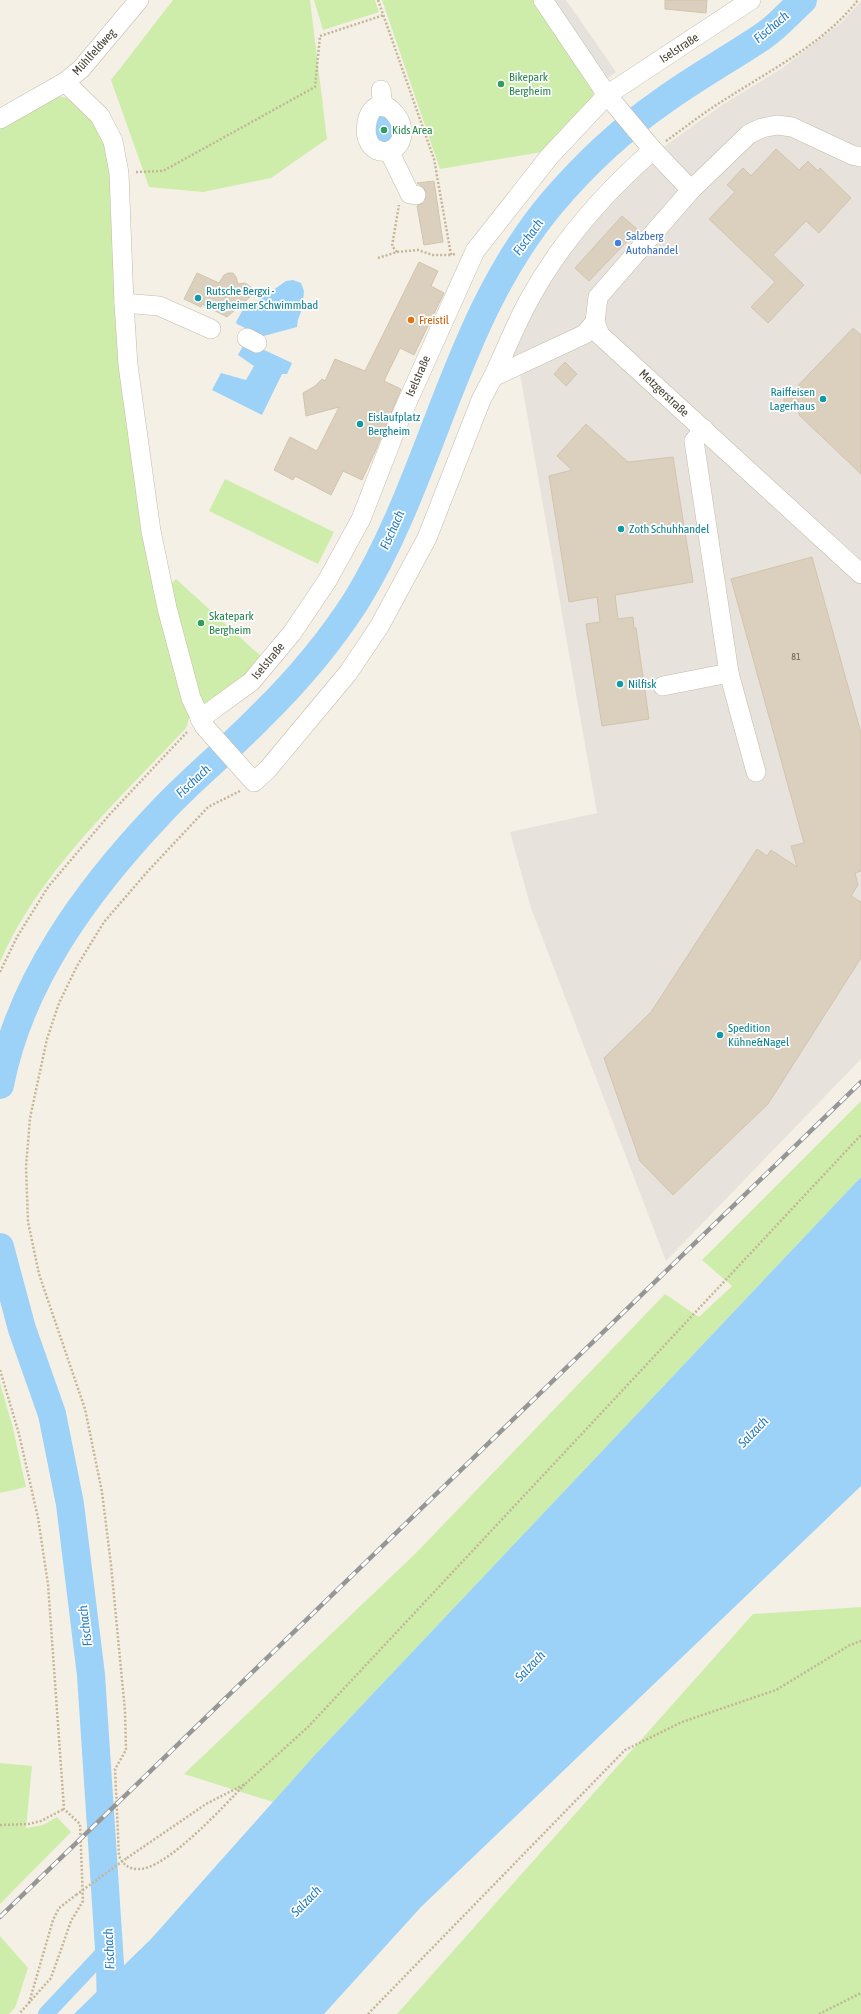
<svg xmlns="http://www.w3.org/2000/svg" width="861" height="2014" font-family="'Asap Condensed',sans-serif">
<rect width="100%" height="100%" fill="#f5f0e6"/>
<polygon fill="#e7e2db" points="861,1 861,1059 666,1261 531,908 510,832 597,813 520,374 503,370 551,270 649,159 669,143 722,105 784,67 842,22"/>
<g fill="#ceedaa">
<polygon points="173,0 310,0 327,139 271,178 203,192 149,187 111,80"/>
<polygon points="314,0 375,0 379,12 323,30"/>
<polygon points="382,0 535,0 593,90 594,99 548,151 440,169"/>
<path d="M59 96 74 100 88 110 108 144 120 304 190 716 186 728C119 800 40 870 0 962V123Z"/>
<polygon points="225,479 334,532 318,564 209,511"/>
<polygon points="176,579 263,658 215,704 202,703 167,588"/>
<polygon points="861,1101 861,1177 313,1757 273,1802 184,1774 415,1554 665,1294 699,1317 732,1286 702,1260"/>
<polygon points="0,1383 13,1428 26,1487 0,1493"/>
<polygon points="861,1607 861,2014 397,2014 753,1614"/>
<polygon points="0,1763 32,1766 26,1828 43,1825 57,1817 71,1832 0,1904"/>
<polygon points="0,1936 28,1968 15,2008 9,2014 0,2014"/>
</g>
<polygon fill="#e5e2de" points="540,0 566,0 616,72 598,86"/>
<g fill="#9cd1f8">
<polygon points="385,114 396,125 393,141 377,143 373,118"/>
<path d="M293 280 301 283 304 291C303 301 303 308 299 317 297 320 298 324 297 327L260 337 256 352 259 353 262 349 292 363 287 374H282L262 415 212 390 221 373 246 380 254 366 238 355 251 331 237 324 236 322 246 304 251 306 286 281Z"/>
<polygon points="861,1177 861,1486 421,1907 324,2014 74,2014 151,1939 313,1757"/>
</g>
<g fill="none" stroke-linecap="round" stroke-linejoin="round">
<polyline stroke="#9cd1f8" stroke-width="16" points="46,2014 109,1947"/>
<g stroke="#9cd1f8" stroke-width="28">
<path d="M0 1085C20 981 87 890 159 814 190 780 227 751 259 718 295 683 329 643 356 601 434 474 454 320 551 204 584 165 621 130 663 101 695 78 729 59 762 37 777 27 790 12 803 0"/>
<polyline points="0,1247 22,1329 52,1414 70,1504 91,1675 110,1964 111,2014"/>
</g>
</g>
<g fill="#dbcfbd" stroke="#d3c5ac">
<polygon points="665,0 707,0 706,13 665,9"/>
<polygon points="776,149 799,170 808,161 818,171 820,168 851,198 819,233 806,221 773,255 804,285 768,323 751,307 775,282 709,219 735,192 727,185 743,168 751,176"/>
<polygon points="434,181 443,242 424,245 417,206 425,202 426,192 423,187 417,183"/>
<polygon points="622,216 638,230 589,281 575,268"/>
<polygon points="419,262 438,271 431,286 444,293 414,355 400,348 384,381 401,389 375,452 362,480 343,471 331,495 295,476 293,480 274,470 290,437 317,451 339,407 306,416 303,393 315,386 322,379 325,381 335,359 365,371"/>
<polygon points="197,273 219,283 224,275 228,273 233,273 236,277 238,284 245,283 251,287 253,292 250,297 227,317 202,304 201,307 184,299"/>
<polygon points="853,328 861,335 861,474 799,415 799,405 788,405 784,402 784,396 788,392 792,392"/>
<polygon points="565,362 577,374 566,386 554,374"/>
<polygon points="586,424 628,462 673,457 693,582 615,595 618,619 633,617 634,628 636,628 649,719 602,726 586,624 600,622 597,597 569,602 549,476 572,470 557,456"/>
<polygon points="812,557 861,733 861,871 855,873 858,885 851,896 861,902 861,958 768,1104 673,1195 640,1161 604,1058 651,1012 757,849 767,856 771,850 797,867 791,846 804,843 731,579"/>
</g>
<g fill="none" stroke-linecap="round" stroke-linejoin="round">
<defs>
<g id="minor">
<polyline points="543,0 607,95 653,150 691,190 749,134 762,128 777,125 792,127 852,155 861,157"/>
<polyline points="65,82 100,116 113,141 119,173 124,303 128,365 151,531 167,608 191,698 204,726 254,782 268,769 348,673 379,627 427,538 481,400 493,377 585,334 595,322"/>
<polyline points="381,90 383,107"/>
<polyline points="0,119 65,82 81,69 139,0"/>
<path d="M389 151C350 158 367 79 396 115 405 127 405 145 389 151L410 194 416 195"/>
<polyline points="691,190 598,297 595,322 600,335 861,574"/>
<polyline points="124,303 159,306 211,329"/>
<polyline points="247,338 257,343"/>
<path d="M493 377C505 352 515 325 529 300 560 243 604 193 653 150"/>
<polyline points="704,429 694,441 729,673 756,772"/>
<polyline points="663,686 729,673"/>
<polyline points="200,719 251,682 292,633 327,581 361,519 401,416 475,251 549,157 607,95 751,0"/>
</g>
</defs>
<use href="#minor" stroke="#c4bbaa" stroke-width="20"/>
<g stroke="#c4b597" stroke-width="2.5" stroke-dasharray="2 2" stroke-linecap="butt">
<polyline points="378,0 434,159 451,255 455,254"/>
<path d="M666 141C687 126 707 110 729 97 774 68 824 43 858 0"/>
<polyline points="136,172 163,171 315,87 320,36 384,15"/>
<polyline points="397,252 392,246 399,205"/>
<polyline points="378,258 397,252 418,250 433,255 451,255"/>
<path d="M240 791 208 807 148 871 104 922 77 966 59 1003 47 1039 30 1118 26 1167 28 1222 39 1274 85 1409 102 1492 111 1565 125 1711 126 1750 115 1769 119 1856C123 1864 128 1869 138 1869 165 1871 226 1804 245 1784"/>
<polyline points="0,972 17,937 48,887 110,814 188,731"/>
<polyline points="0,1370 19,1434 38,1518 48,1584 64,1809 80,1824 83,1901 71,1921 51,1978 19,2014"/>
<polyline points="0,1825 29,1824 41,1821 64,1809"/>
<polyline points="127,1858 206,1804 245,1784 308,1727 861,1135"/>
<polyline points="29,2003 53,1920 59,1908 76,1895"/>
<polyline points="368,2014 625,1750 682,1722 776,1690 850,1645 861,1641"/>
<polyline points="819,2014 861,1993"/>
</g>
<use href="#minor" stroke="#fff" stroke-width="19"/>
<defs>
<polyline id="rail" points="0,1917 861,1082"/>
</defs>
<use href="#rail" stroke="#969696" stroke-width="4.5"/>
<use href="#rail" stroke="#fff" stroke-width="3" stroke-dasharray="9" stroke-linecap="butt"/>
<polyline stroke="#c4b597" stroke-width="2.5" stroke-dasharray="2 2" stroke-linecap="butt" points="76,1895 127,1858"/>
</g>
<g fill="#2e9e5b" stroke="#fff" stroke-width="1.5">
<circle cx="501" cy="84" r="4"/>
<circle cx="384" cy="130" r="4"/>
<circle cx="201" cy="623" r="4"/>
</g>
<circle fill="#3f7fe0" stroke="#fff" stroke-width="1.5" cx="618" cy="243" r="4"/>
<g fill="#0f9aa8" stroke="#fff" stroke-width="1.5">
<circle cx="198" cy="298" r="4"/>
<circle cx="823" cy="399" r="4"/>
<circle cx="360" cy="424" r="4"/>
<circle cx="621" cy="529" r="4"/>
<circle cx="620" cy="684" r="4"/>
<circle cx="720" cy="1035" r="4"/>
</g>
<circle fill="#e8710a" stroke="#fff" stroke-width="1.5" cx="411" cy="320" r="4"/>
<g text-anchor="middle" dominant-baseline="central" stroke-width="3.5" stroke-linejoin="round" paint-order="stroke">
<g font-size="10" fill="#6d6456">
<text x="796" y="656">81</text>
</g>
<g font-size="12" fill="#484134" stroke="#fff">
<text transform="translate(679 48) rotate(-33)">Iselstraße</text>
<text transform="translate(94 52) rotate(-48)">Mühlfeldweg</text>
<text transform="translate(418 376) rotate(-66)">Iselstraße</text>
<text transform="translate(664 393) rotate(43)">Metzgerstraße</text>
<text transform="translate(268 661) rotate(-50)">Iselstraße</text>
</g>
<g font-size="12" fill="#27864d" stroke="#fff" text-anchor="start">
<text x="509" y="77">Bikepark<tspan x="509" dy="14">Bergheim</tspan></text>
<text x="392" y="130">Kids Area</text>
<text x="209" y="616">Skatepark<tspan x="209" dy="14">Bergheim</tspan></text>
</g>
<g font-size="12" fill="#366cbe" stroke="#fff" text-anchor="start">
<text x="626" y="236">Salzberg<tspan x="626" dy="14">Autohandel</tspan></text>
</g>
<g font-size="12" fill="#0d838f" stroke="#fff" text-anchor="start">
<text x="206" y="291">Rutsche Bergxi -<tspan x="206" dy="14">Bergheimer Schwimmbad</tspan></text>
<text x="815" y="392" text-anchor="end">Raiffeisen<tspan x="815" dy="14">Lagerhaus</tspan></text>
<text x="368" y="417">Eislaufplatz<tspan x="368" dy="14">Bergheim</tspan></text>
<text x="629" y="529">Zoth Schuhhandel</text>
<text x="628" y="684">Nilfisk</text>
<text x="728" y="1028">Spedition<tspan x="728" dy="14">Kühne&amp;Nagel</tspan></text>
</g>
<g font-size="12" fill="#c56008" stroke="#fff" text-anchor="start">
<text x="419" y="320">Freistil</text>
</g>
<g font-size="13" font-style="italic" fill="#227bc0" stroke="#fff">
<text transform="translate(771 27) rotate(-40)">Fischach</text>
<text transform="translate(528 237) rotate(-54)">Fischach</text>
<text transform="translate(392 530) rotate(-66)">Fischach</text>
<text transform="translate(193 781) rotate(-43)">Fischach</text>
<text transform="translate(753 1432) rotate(-46)">Salzach</text>
<text transform="translate(85 1626) rotate(-97)">Fischach</text>
<text transform="translate(530 1666) rotate(-46)">Salzach</text>
<text transform="translate(306 1901) rotate(-46)">Salzach</text>
<text transform="translate(109 1949) rotate(-93)">Fischach</text>
</g>
</g>
</svg>
